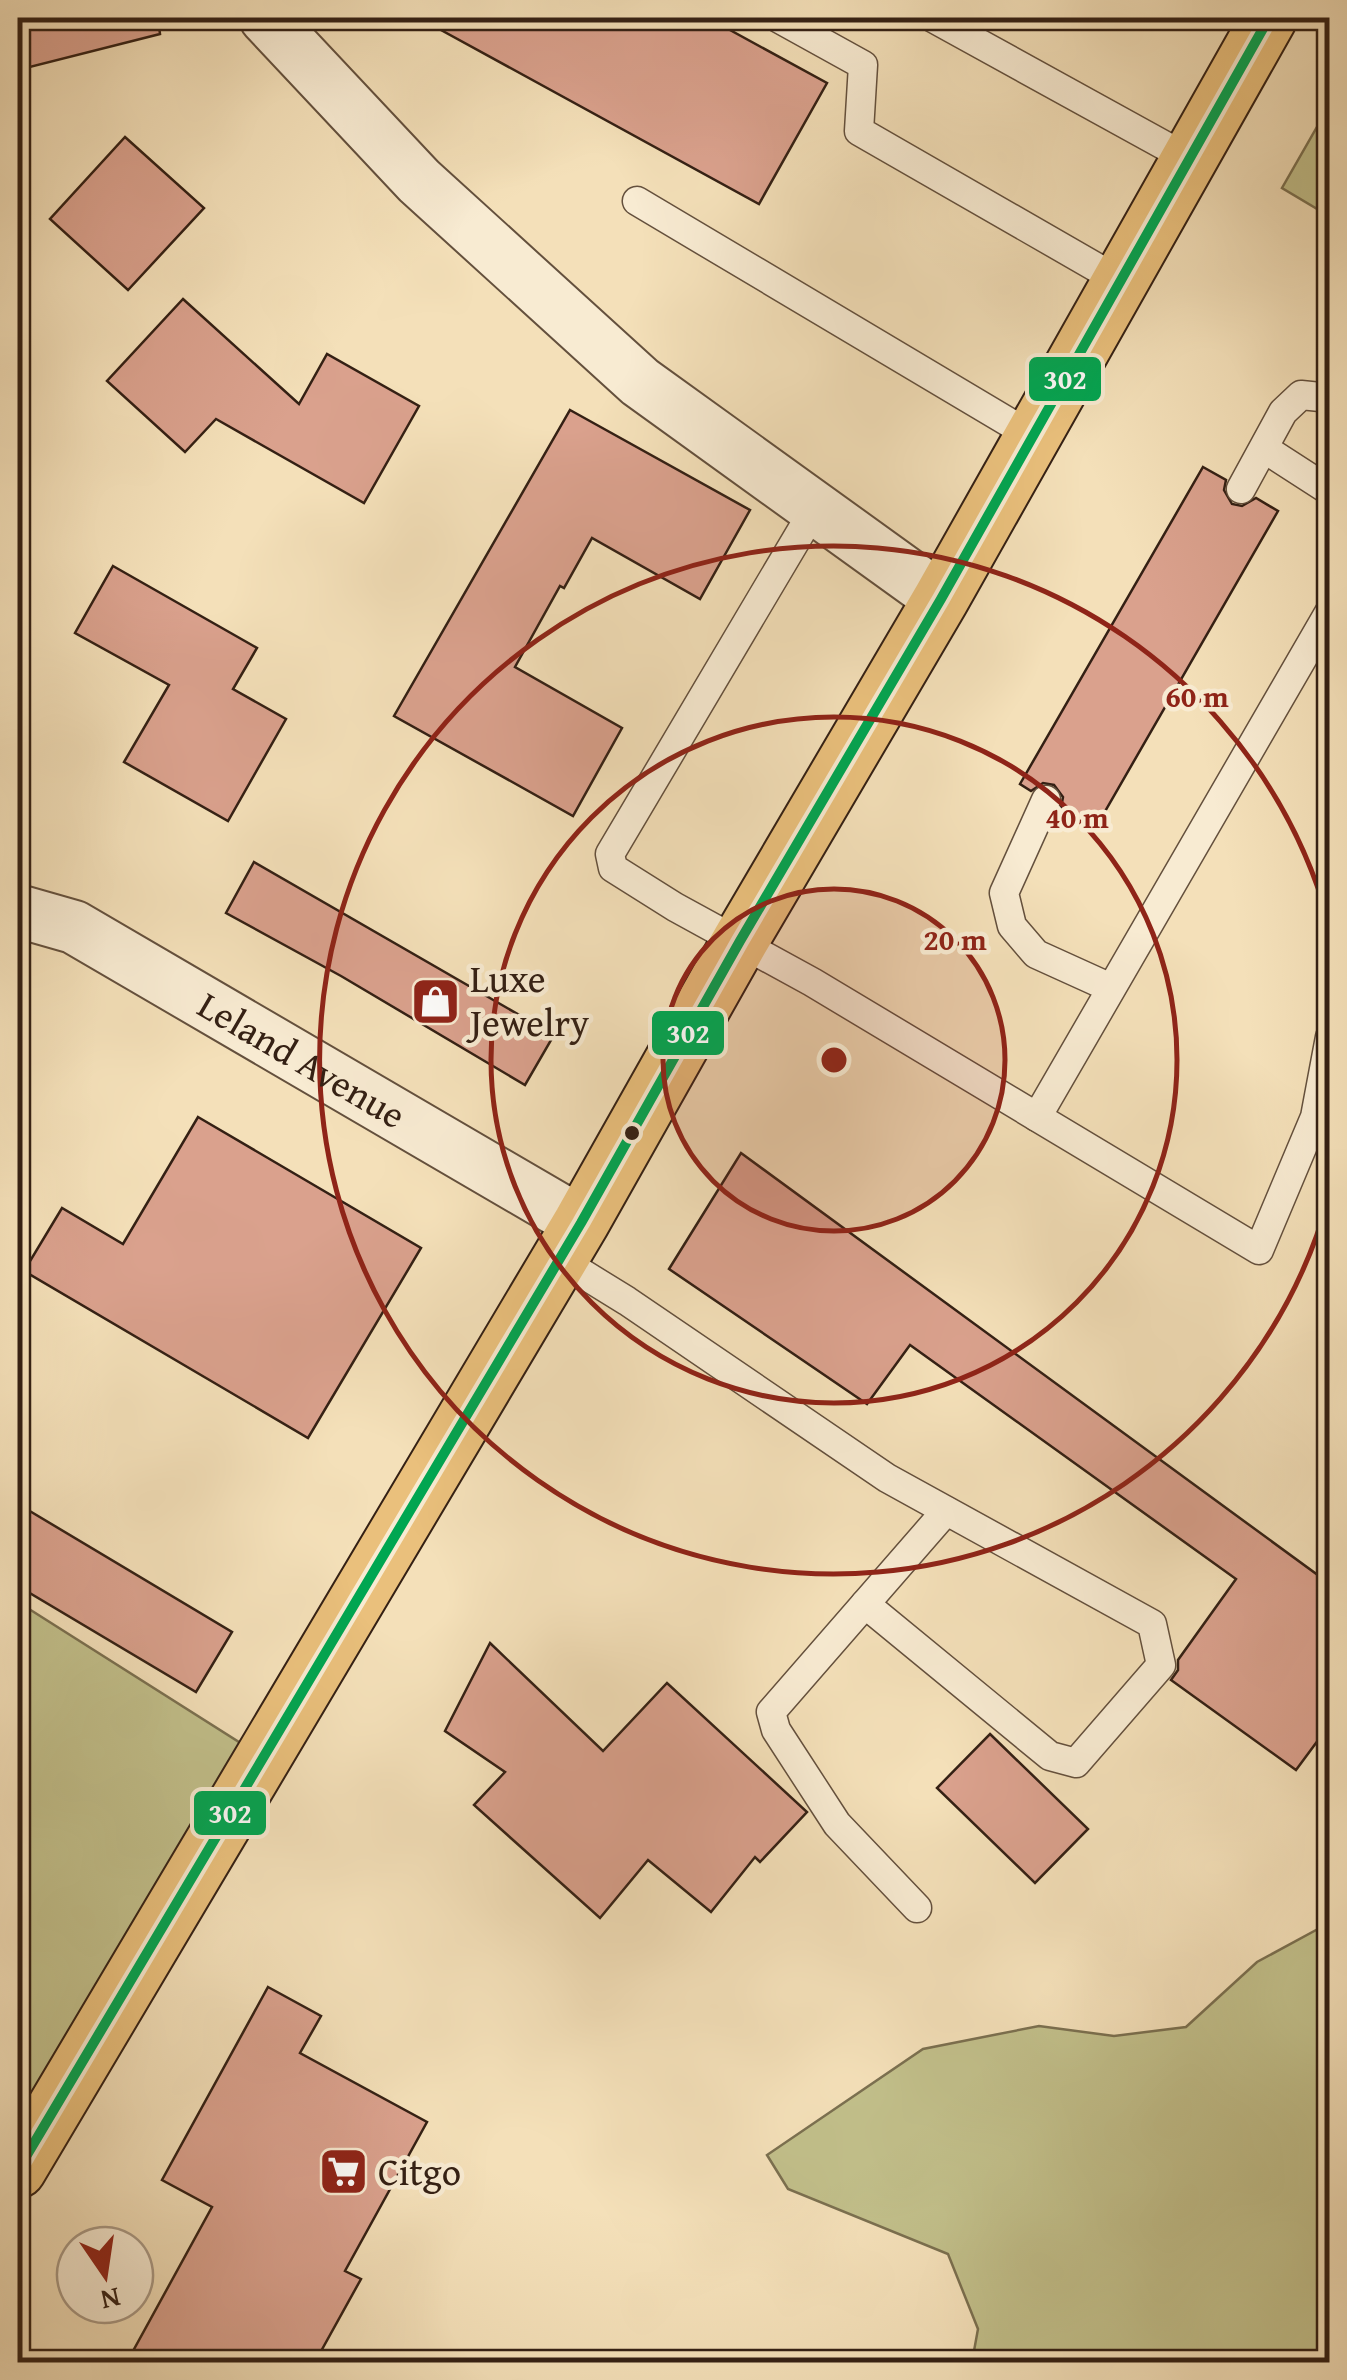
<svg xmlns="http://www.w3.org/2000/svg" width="1347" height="2380" font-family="'Gentium Book Plus',serif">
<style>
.green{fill:#c2c08b;stroke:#7b7050;stroke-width:2.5}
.building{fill:#daa18d;stroke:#342014;stroke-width:2.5}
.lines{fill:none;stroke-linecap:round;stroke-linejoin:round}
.lane-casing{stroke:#64503d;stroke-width:31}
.street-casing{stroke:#64503d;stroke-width:56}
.primary-casing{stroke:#342014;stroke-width:59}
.lane{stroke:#f8ebd2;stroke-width:28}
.street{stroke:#f8ebd2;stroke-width:52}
.primary{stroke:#eac07c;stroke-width:55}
.bus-1-casing{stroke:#f8ebd2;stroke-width:18}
.bus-1{stroke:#00a651;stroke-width:10}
.ring{fill:none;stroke:#8f2418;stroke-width:5}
.bus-dot{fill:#342014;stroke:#f8ebd2;stroke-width:4}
.labels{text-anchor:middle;stroke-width:9;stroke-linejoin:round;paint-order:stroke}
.poi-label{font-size:38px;fill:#342014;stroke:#f8ebd2;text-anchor:start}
.street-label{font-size:38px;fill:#342014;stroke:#f8ebd2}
.centre{fill:#8f2418;stroke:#f8ebd2;stroke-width:5}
.ring-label{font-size:30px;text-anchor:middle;font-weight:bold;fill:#8f2418;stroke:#f8ebd2;stroke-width:9;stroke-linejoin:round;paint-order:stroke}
.line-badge{stroke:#f8ebd2;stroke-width:4}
.badge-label{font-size:28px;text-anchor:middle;font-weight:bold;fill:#fff}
</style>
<rect width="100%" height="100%" fill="#f4e0b9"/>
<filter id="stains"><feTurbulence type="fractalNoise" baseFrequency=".002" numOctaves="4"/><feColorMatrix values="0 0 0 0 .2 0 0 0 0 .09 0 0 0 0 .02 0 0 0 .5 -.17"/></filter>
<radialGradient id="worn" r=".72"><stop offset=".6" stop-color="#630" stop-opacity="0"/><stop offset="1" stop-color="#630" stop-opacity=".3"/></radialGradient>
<g class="green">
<polygon points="1329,106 1329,216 1282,188"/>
<polygon points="18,1602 253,1751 18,2146"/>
<polygon points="1329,1923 1329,2362 972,2362 978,2329 948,2254 788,2189 767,2155 923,2049 1039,2026 1114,2036 1186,2027 1257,1962"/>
</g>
<g class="building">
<polygon points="18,18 158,18 160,34 18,70"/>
<polygon points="419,18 708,18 827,83 759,204"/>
<polygon points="125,137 204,208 128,290 50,219"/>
<polygon points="183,299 299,404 327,354 419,406 364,503 216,419 185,452 107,381"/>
<polygon points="570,410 750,510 700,599 592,538 564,588 560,586 515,667 622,728 573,816 394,716"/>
<polygon points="1203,467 1226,480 1224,490 1232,504 1242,506 1256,498 1278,511 1096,827 1061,808 1063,797 1054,785 1043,783 1031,791 1020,784"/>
<polygon points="113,566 257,648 233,689 286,719 228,821 124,762 169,685 75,633"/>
<polygon points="254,862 554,1035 525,1085 341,976 226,913"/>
<polygon points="198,1117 421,1248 308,1438 24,1271 62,1208 123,1244"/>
<polygon points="741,1153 1330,1584 1330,1724 1296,1770 1171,1680 1178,1670 1178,1660 1236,1579 910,1345 867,1404 669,1269"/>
<polygon points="18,1504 232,1632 196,1692 18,1586"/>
<polygon points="490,1643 603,1751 667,1683 807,1812 760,1862 755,1857 711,1912 648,1860 600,1918 474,1805 505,1772 445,1731"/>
<polygon points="990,1734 1088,1829 1035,1883 937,1788"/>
<polygon points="268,1987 321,2016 300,2053 427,2122 345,2271 361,2279 315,2362 127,2362 212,2207 162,2180"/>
</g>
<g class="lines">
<defs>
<g id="lane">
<polyline points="778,18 863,65 859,131 1120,281"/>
<polyline points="933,18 1189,159"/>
<polyline points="637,201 1032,436"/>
<polyline points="1265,449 1330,491"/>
<polyline points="1241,489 1283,412 1301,395 1330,398"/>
<polyline points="815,508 610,854 613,868 675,907 812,982 1259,1250 1315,1117 1330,1037"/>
<polyline points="1046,800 1004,893 1012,926 1036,954 1111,988"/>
<polyline points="1037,1117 1330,611"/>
<polyline points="559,1259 627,1301 887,1478 1152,1624 1161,1665 1076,1763 1050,1756 865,1604"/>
<polyline points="917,1908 837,1824 776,1730 771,1712 946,1511"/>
</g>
<g id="street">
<polyline points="266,18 419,181 640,382 941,599"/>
<path id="s1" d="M18 911 74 927 581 1223"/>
</g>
<polyline id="primary" points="18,2170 581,1223 740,941 941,599 1269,18"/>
</defs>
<use href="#lane" class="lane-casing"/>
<use href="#street" class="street-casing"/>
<use href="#primary" class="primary-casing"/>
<use href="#lane" class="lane"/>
<use href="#street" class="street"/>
<use href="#primary" class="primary"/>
<defs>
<polyline id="bus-1" points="18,2170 581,1223 740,941 941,599 1269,18"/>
</defs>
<use href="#bus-1" class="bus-1-casing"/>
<use href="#bus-1" class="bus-1"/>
</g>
<circle cx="834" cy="1060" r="171" fill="#8f2418" fill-opacity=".12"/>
<g class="ring">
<circle cx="834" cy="1060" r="171"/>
<circle cx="834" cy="1060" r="343"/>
<path d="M1329 1197A514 514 0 1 1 1329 923"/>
</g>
<defs>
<symbol id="shop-square" viewBox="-11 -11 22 22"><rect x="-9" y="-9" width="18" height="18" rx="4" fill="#8f2418" stroke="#f8ebd2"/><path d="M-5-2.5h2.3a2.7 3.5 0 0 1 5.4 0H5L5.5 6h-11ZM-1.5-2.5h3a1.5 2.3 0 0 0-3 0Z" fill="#fff"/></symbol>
<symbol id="supermarket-square" viewBox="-11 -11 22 22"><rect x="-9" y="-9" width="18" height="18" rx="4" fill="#8f2418" stroke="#f8ebd2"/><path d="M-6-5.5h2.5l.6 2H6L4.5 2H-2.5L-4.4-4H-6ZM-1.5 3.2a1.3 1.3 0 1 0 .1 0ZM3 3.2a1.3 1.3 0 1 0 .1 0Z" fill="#fff"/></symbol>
</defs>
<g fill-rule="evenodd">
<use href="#shop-square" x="408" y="974" width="55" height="55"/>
<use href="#supermarket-square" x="316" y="2144" width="55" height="55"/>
</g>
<circle class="bus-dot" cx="632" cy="1133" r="9"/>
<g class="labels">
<g class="poi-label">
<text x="470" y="992">Luxe<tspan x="470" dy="44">Jewelry</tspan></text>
<text x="378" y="2185">Citgo</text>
</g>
<g class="street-label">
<text dy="13" stroke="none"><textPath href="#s1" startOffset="322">Leland Avenue</textPath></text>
</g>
</g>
<circle cx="834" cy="1060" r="15" class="centre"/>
<g class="ring-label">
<text x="1197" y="707">60 m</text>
<text x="1077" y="828">40 m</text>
<text x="955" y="950">20 m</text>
</g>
<g class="line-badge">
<rect x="1027" y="355" width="76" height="48" rx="10" fill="#00a651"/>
<rect x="650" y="1009" width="76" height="48" rx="10" fill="#00a651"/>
<rect x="192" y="1789" width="76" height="48" rx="10" fill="#00a651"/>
</g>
<g class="badge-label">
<text x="1065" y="389">302</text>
<text x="688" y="1043">302</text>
<text x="230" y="1823">302</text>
</g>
<rect width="1347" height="2380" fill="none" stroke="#f4e0b9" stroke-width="60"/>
<rect x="20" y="20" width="1307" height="2340" fill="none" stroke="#342014" stroke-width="5"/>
<rect x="30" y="30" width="1287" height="2320" fill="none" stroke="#342014" stroke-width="2.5"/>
<g transform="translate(105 2275) rotate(167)"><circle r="48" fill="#f8ebd2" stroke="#aa9a86" stroke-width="2.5"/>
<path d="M0-8L18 38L0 25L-18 38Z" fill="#8f2418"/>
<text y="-15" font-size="28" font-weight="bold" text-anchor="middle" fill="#342014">N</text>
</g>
<rect width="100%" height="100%" filter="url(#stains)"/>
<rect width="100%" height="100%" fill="url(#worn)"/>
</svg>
